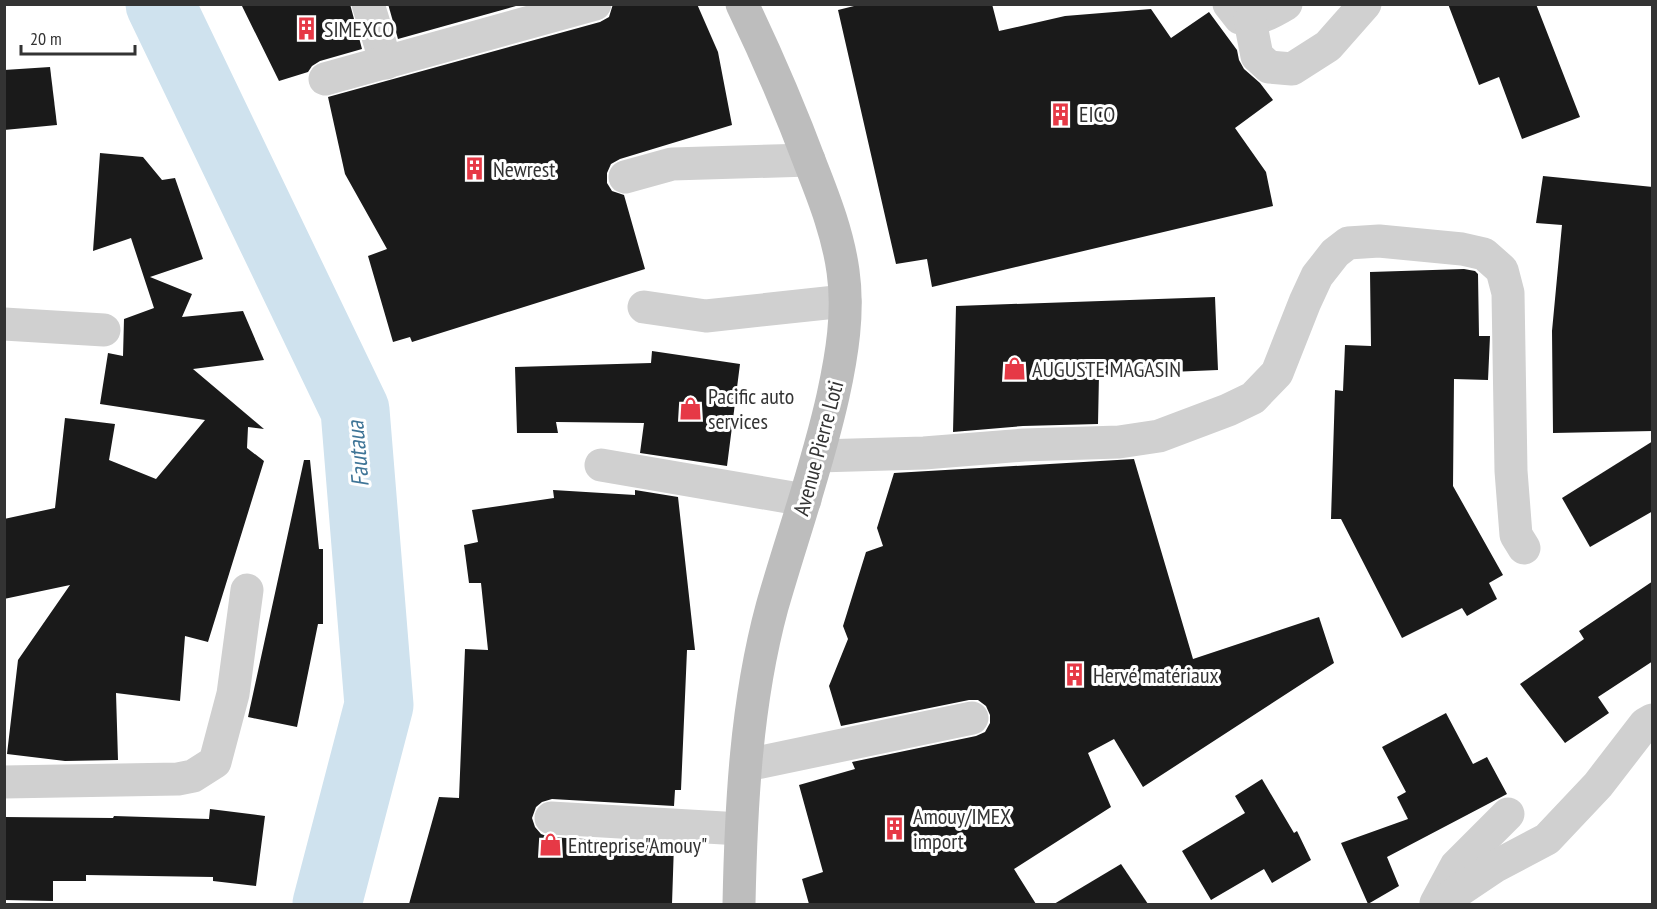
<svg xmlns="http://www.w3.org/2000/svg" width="1657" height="909" font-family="'PT Sans Narrow',sans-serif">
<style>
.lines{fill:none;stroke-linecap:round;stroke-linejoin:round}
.river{stroke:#cfe2ee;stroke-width:69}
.building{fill:#1a1a1a}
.street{stroke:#d0d0d0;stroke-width:33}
.secondary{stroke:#bdbdbd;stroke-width:33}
.labels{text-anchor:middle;stroke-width:6;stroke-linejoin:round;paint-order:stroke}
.poi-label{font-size:22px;fill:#333;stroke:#fff;text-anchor:start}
.street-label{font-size:22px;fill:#333;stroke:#fff}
.water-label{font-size:24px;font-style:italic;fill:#3f7597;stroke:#fff}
</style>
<rect width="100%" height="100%" fill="#fff"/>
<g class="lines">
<polyline class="river" points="160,4 355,410 379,705 327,904"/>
</g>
<g class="building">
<polygon points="241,4 350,4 362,49 320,61 312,66 308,72 279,81"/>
<polygon points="388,4 523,4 398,39"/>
<polygon points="613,4 697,4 718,52 732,125 620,159 611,164 607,173 607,183 612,191 624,195 645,269 412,342 410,337 393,342 368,256 387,249 345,174 328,97 600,22 609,17"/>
<polygon points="862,4 992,4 999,31 1065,16 1151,9 1171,38 1209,12 1237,50 1239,60 1244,69 1260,83 1273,100 1235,128 1266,172 1273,206 932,287 927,259 896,264 838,10"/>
<polygon points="1448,4 1536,4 1580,117 1522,139 1499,77 1479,85"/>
<polygon points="50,67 57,125 4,130 4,70"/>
<polygon points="100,153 143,157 162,180 175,178 203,259 150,277 192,294 182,317 243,311 264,360 193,369 264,429 248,427 247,448 264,461 208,642 185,636 180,701 116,693 118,760 65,761 7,754 18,660 70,585 4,599 4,519 55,508 65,418 115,424 109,460 156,479 205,420 100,404 108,353 123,356 124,319 154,308 131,238 93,251"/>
<polygon points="1543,176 1653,187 1653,431 1553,433 1552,331 1562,225 1536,223"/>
<polygon points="1464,269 1475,271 1478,274 1479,336 1490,336 1488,380 1454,379 1453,486 1503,575 1489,583 1497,599 1467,616 1462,608 1402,638 1341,519 1331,519 1335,390 1343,391 1345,345 1371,346 1370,272"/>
<polygon points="1215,297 1218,370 1099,375 1098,424 1023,426 953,432 956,306"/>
<polygon points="652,351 740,364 727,466 640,453 644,423 556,422 558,433 517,433 515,367 651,363"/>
<polygon points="1653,441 1653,511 1590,547 1562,498"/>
<polygon points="1134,459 1193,659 1319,617 1334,663 1143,787 1114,739 1088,753 1111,807 1014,869 1036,904 809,904 802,879 823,872 799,785 855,769 852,762 976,736 985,732 990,723 990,715 986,706 978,700 969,700 841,726 829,686 848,639 843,626 866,552 883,546 877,528 894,473"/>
<polygon points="304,460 310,460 319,549 323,549 323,624 318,624 297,727 248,717"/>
<polygon points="553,490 635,495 635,490 678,497 695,650 687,650 681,790 675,790 674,806 552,799 542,802 536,807 532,818 535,827 541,834 549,837 674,844 672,904 409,904 439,797 459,798 465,649 488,650 481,583 469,583 464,545 478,542 472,510 554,498"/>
<polygon points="1653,581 1653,661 1598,697 1609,713 1565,743 1520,684 1584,639 1579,631"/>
<polygon points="1446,713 1473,764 1487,757 1507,794 1387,857 1399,886 1368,904 1341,843 1408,819 1397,797 1406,792 1382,747"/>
<polygon points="1262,779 1294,833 1297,831 1311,860 1272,883 1264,869 1211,900 1182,851 1245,813 1235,796"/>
<polygon points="210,809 265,816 256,886 213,881 213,877 86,875 86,881 53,881 53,901 4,900 4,817 113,818 114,816 209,819"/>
<polygon points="1121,864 1148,904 1054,904"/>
</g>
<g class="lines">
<g class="street">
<polyline points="368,4 386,63"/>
<path d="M1229 4 1240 18C1257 21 1271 13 1286 4"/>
<polyline points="1250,20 1257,56 1269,67 1292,69 1328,46 1365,4"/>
<polyline points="325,79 595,4"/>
<polyline points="625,177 672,164 809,160"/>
<polyline points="644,307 706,316 845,301"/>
<polyline points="4,324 104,330"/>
<polyline points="818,456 924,453 1024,445 1119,442 1159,436 1228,410 1253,398 1277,373 1305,302 1317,276 1335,253 1348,243 1379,241 1462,249 1484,254 1502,270 1508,293 1511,471 1516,535 1524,548"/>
<polyline points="601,465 805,500"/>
<polyline points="747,765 972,718"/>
<polyline points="4,782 178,779 193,776 215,762 233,694 247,590"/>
<polyline points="551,818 741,829"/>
<polyline points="1436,903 1456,866 1508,814"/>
<polyline points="1439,904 1494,867 1547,839 1598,785 1645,724 1652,720"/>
</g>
<path class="secondary" d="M739 904C741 806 746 703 772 607 792 537 817 468 833 396 842 355 849 312 843 271 838 235 825 201 812 168 791 112 768 58 742 4"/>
</g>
<defs>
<symbol id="building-bare" viewBox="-9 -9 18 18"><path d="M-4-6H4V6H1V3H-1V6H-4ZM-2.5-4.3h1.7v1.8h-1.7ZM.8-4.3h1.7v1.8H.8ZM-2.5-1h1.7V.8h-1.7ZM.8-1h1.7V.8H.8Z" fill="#e63946" stroke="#fff" stroke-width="2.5" paint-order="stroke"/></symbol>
<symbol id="shop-bare" viewBox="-9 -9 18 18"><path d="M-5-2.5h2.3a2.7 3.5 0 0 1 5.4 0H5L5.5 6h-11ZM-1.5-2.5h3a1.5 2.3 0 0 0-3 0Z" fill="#e63946" stroke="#fff" stroke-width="2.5" paint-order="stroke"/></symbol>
</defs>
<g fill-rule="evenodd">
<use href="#building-bare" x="290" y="12" width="33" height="33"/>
<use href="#building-bare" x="1044" y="98" width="33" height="33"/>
<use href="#building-bare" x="458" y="152" width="33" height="33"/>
<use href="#shop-bare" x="998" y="352" width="33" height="33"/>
<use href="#shop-bare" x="674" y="392" width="33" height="33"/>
<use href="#building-bare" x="1058" y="658" width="33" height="33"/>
<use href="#building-bare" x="878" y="812" width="33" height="33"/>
<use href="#shop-bare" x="534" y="828" width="33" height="33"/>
</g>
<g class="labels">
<g class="poi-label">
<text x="324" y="37">SIMEXCO</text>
<text x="1079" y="122">EICO</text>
<text x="493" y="177">Newrest</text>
<text x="1032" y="377">AUGUSTE MAGASIN</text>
<text x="708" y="404">Pacific auto<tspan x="708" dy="25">services</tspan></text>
<text x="1093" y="683">Hervé matériaux</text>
<text x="913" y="824">Amouy/IMEX<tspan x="913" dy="25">import</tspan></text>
<text x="568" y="853">Entreprise"Amouy"</text>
</g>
<g class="street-label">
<text transform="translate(818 448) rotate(-75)" y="8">Avenue Pierre Loti</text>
</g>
<g class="water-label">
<text transform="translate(358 454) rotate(-95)" y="8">Fautaua</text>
</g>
</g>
<rect width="1657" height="909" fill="none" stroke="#333333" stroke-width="12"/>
<path d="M21 45v9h114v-9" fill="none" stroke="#333333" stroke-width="3"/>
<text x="30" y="45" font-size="18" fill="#333333" stroke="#ffffff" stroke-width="4.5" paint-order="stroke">20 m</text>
</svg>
